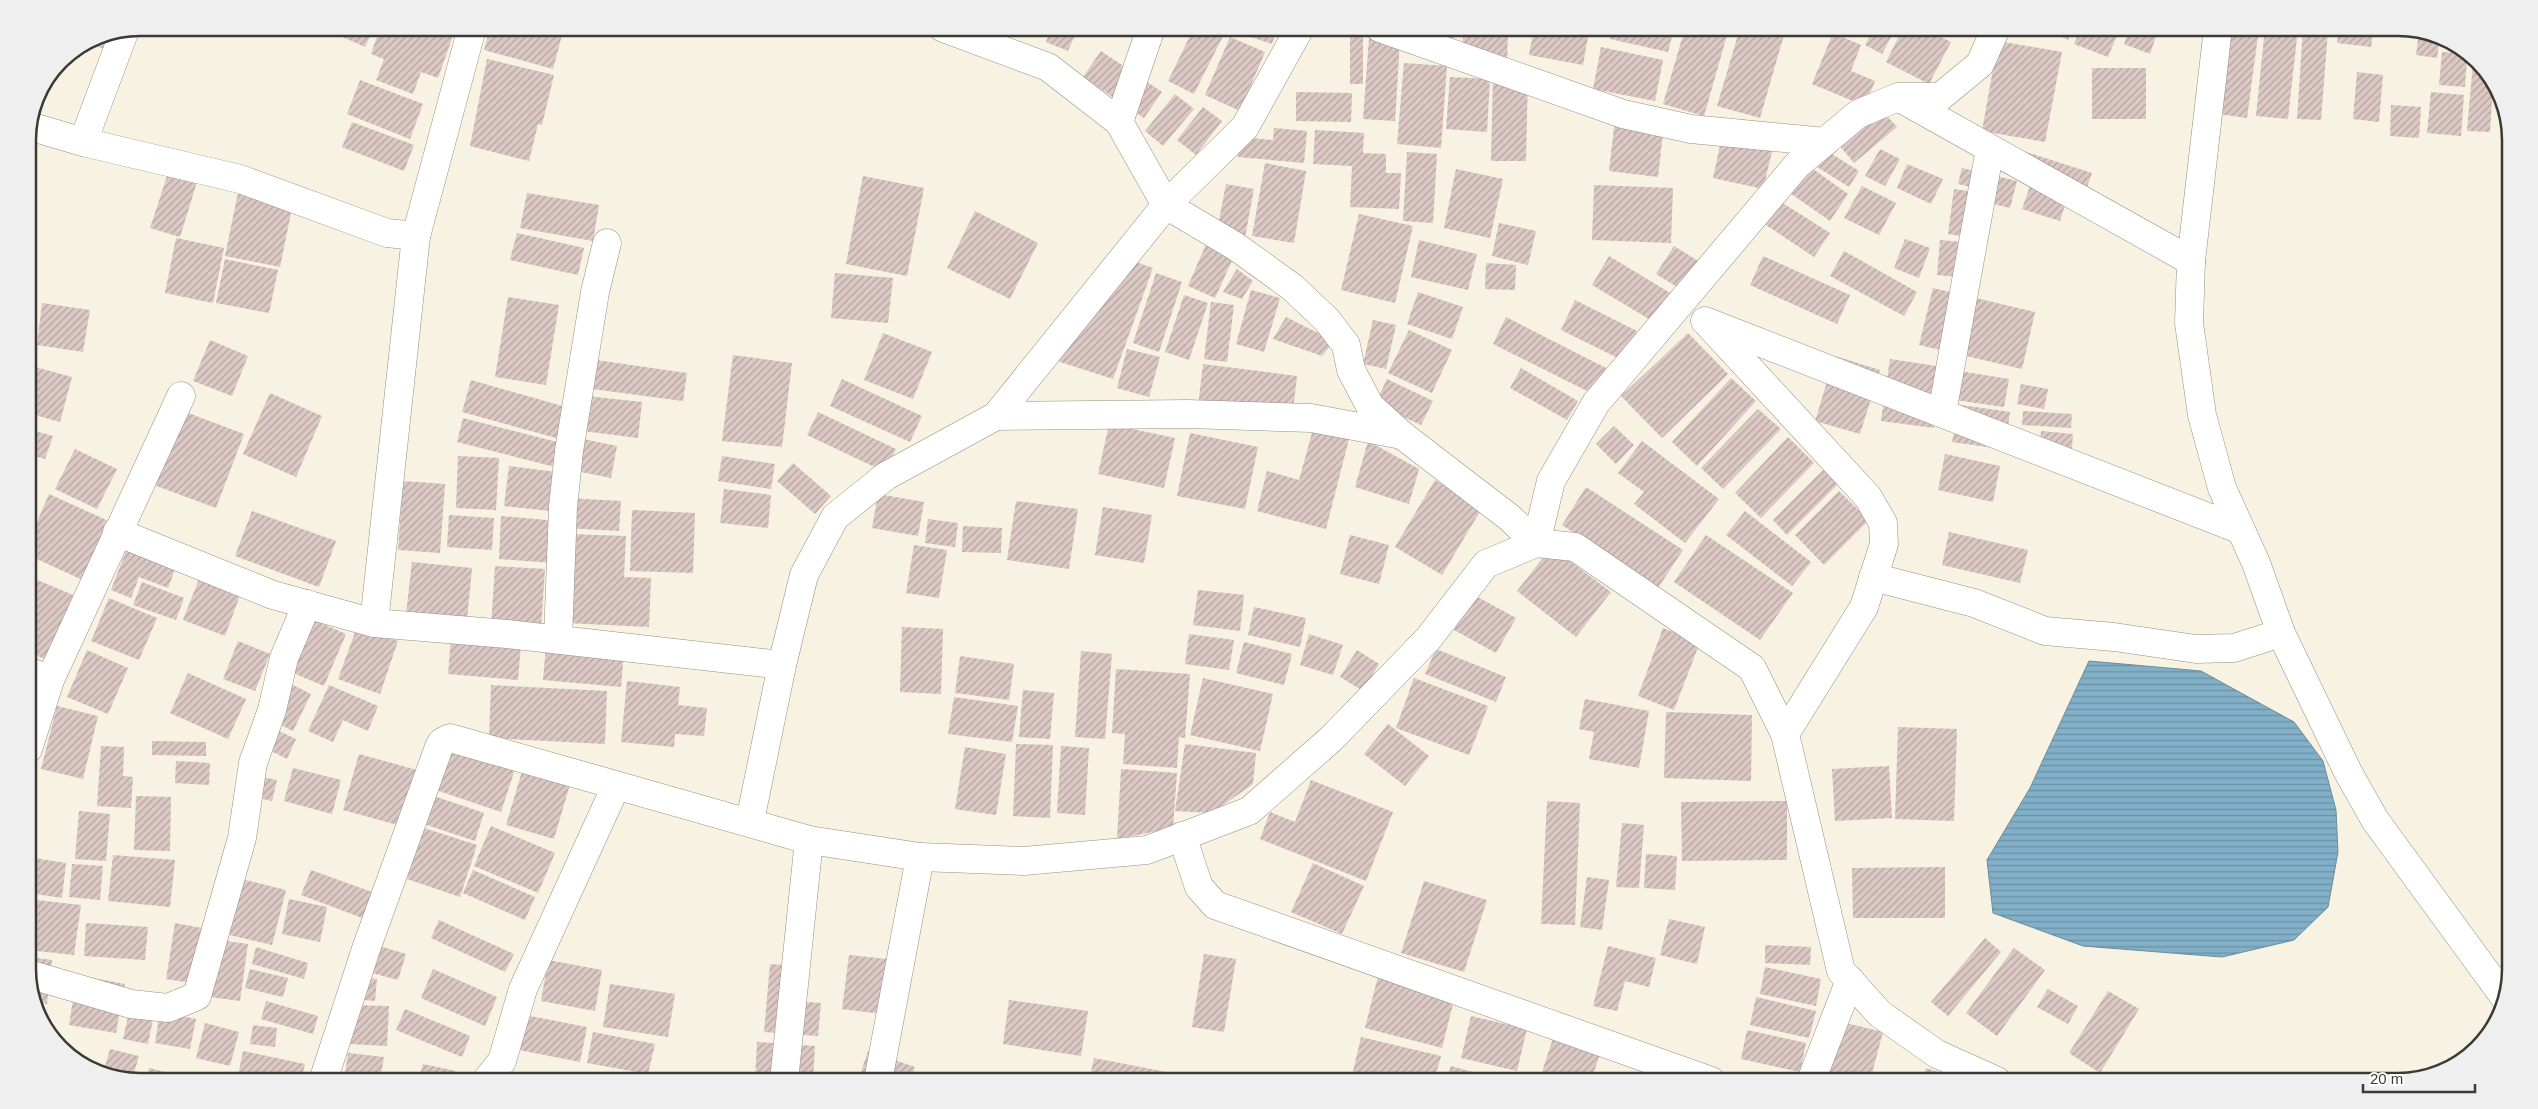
<svg xmlns="http://www.w3.org/2000/svg" width="2538" height="1109" font-family="Helvetica,sans-serif">
<style>
.water{fill:url(#water-rules);stroke:#6c8d9c}
.building{fill:url(#building-hatch)}
.lines{fill:none;stroke-linecap:round;stroke-linejoin:round}
.minor-casing{stroke:#959181;stroke-width:29}
.minor{stroke:#fff;stroke-width:28}
.rim{fill:none;stroke:#3c3a34;stroke-width:2.5}
</style>
<defs>
<pattern id="water-rules" width="6" height="5" patternUnits="userSpaceOnUse" patternTransform="scale(1.25)"><rect width="6" height="5" fill="#81b0c8"/><path d="M0 2.5h6" fill="none" stroke="#6b90a3"/></pattern>
<pattern id="building-hatch" width="6" height="6" patternUnits="userSpaceOnUse" patternTransform="scale(1.25)"><rect width="6" height="6" fill="#dcc8c4"/><path d="M-1 1l2-2M0 6l6-6M5 7l2-2" fill="none" stroke="#b4a3a0"/></pattern>
</defs>
<rect width="100%" height="100%" fill="#f7f2e1"/>
<polygon class="water" points="2089,661 2201,671 2294,722 2323,761 2336,810 2338,852 2328,907 2294,940 2222,957 2083,946 1993,913 1987,860 2030,788"/>
<g class="building">
<polygon points="322,28 374,28 365,47"/>
<polygon points="380,28 447,28 455,30 438,78 421,72 413,94 376,80 384,59 371,54"/>
<polygon points="490,28 564,28 553,69 484,50"/>
<polygon points="1051,28 1078,28 1068,51 1046,42"/>
<polygon points="1194,28 1206,28 1223,36 1194,94 1168,81"/>
<polygon points="1224,28 1277,28 1272,44"/>
<polygon points="1422,28 1455,28 1452,52 1420,48"/>
<polygon points="1463,28 1508,28 1507,70 1462,69"/>
<polygon points="1534,28 1588,37 1583,65 1529,55"/>
<polygon points="1613,28 1674,28 1668,52 1610,39"/>
<polygon points="1685,28 1729,28 1704,116 1663,104"/>
<polygon points="1740,28 1755,28 1784,35 1760,118 1717,106"/>
<polygon points="1811,28 1831,28 1828,35"/>
<polygon points="1874,28 1896,28 1882,54 1865,45"/>
<polygon points="1903,28 1923,28 1951,42 1929,84 1886,62"/>
<polygon points="1942,28 1964,28 1959,36"/>
<polygon points="2043,28 2074,28 2068,40"/>
<polygon points="2081,28 2120,28 2108,57 2074,44"/>
<polygon points="2130,28 2159,28 2150,54 2124,44"/>
<polygon points="2229,28 2259,28 2247,118 2218,114"/>
<polygon points="2265,28 2298,28 2288,119 2256,116"/>
<polygon points="2303,28 2328,30 2321,120 2297,119"/>
<polygon points="2339,28 2374,28 2371,47 2337,43"/>
<rect x="1350" y="30" width="13" height="54"/>
<polygon points="2419,32 2440,36 2437,58 2416,55"/>
<polygon points="114,33 108,50 86,43 97,36"/>
<polygon points="1833,33 1861,45 1851,71 1875,81 1865,106 1812,84"/>
<polygon points="1230,37 1265,52 1240,111 1205,95"/>
<polygon points="1369,38 1400,40 1395,121 1363,119"/>
<polygon points="1998,41 2062,52 2045,142 1982,131"/>
<polygon points="1601,47 1663,60 1655,101 1593,89"/>
<polygon points="1101,51 1162,92 1144,118 1083,77"/>
<polygon points="2442,52 2462,53 2467,58 2465,87 2439,85"/>
<polygon points="487,59 554,75 542,125 538,124 529,161 470,146"/>
<polygon points="2473,62 2491,77 2493,83 2490,132 2467,131"/>
<polygon points="1404,63 1447,66 1441,148 1397,144"/>
<rect x="2092" y="68" width="54" height="51"/>
<polygon points="2357,72 2383,75 2379,122 2353,119"/>
<polygon points="1493,74 1528,74 1526,161 1491,161"/>
<polygon points="1450,77 1490,79 1487,132 1446,129"/>
<polygon points="360,80 423,104 410,139 347,114"/>
<polygon points="1296,92 1352,93 1351,122 1296,121"/>
<polygon points="2431,92 2464,95 2461,136 2427,133"/>
<polygon points="1175,94 1194,109 1163,146 1145,131"/>
<polygon points="2391,105 2421,107 2419,138 2390,136"/>
<polygon points="1203,107 1222,121 1196,155 1177,140"/>
<polygon points="1881,109 1897,127 1854,163 1839,145"/>
<polygon points="1616,111 1665,116 1658,177 1609,171"/>
<polygon points="352,122 414,145 404,171 342,147"/>
<polygon points="1724,127 1775,139 1763,189 1713,178"/>
<polygon points="1274,128 1307,131 1304,163 1238,157 1240,137 1273,140"/>
<polygon points="1315,130 1364,133 1363,153 1386,154 1386,173 1401,173 1399,209 1350,207 1352,166 1313,164"/>
<polygon points="2011,147 2092,173 2083,199 2003,173"/>
<polygon points="1880,149 1900,159 1885,186 1865,176"/>
<polygon points="1827,151 1859,171 1849,187 1817,167"/>
<polygon points="1407,152 1437,154 1433,223 1403,221"/>
<polygon points="1265,163 1306,171 1294,243 1252,236"/>
<polygon points="1907,164 1943,179 1931,204 1897,188"/>
<polygon points="1809,166 1848,194 1830,221 1790,193"/>
<polygon points="1962,168 2017,181 2010,208 1993,204 1996,193 1958,184"/>
<polygon points="1456,169 1503,179 1490,238 1444,228"/>
<polygon points="168,173 197,182 180,237 150,228"/>
<polygon points="863,176 924,188 907,276 846,264"/>
<polygon points="1226,184 1254,189 1245,237 1217,231"/>
<polygon points="1594,185 1673,188 1671,243 1592,240"/>
<polygon points="1862,186 1896,203 1879,235 1844,218"/>
<polygon points="2030,186 2067,199 2060,221 2022,209"/>
<polygon points="239,188 294,198 280,267 225,256"/>
<polygon points="1954,189 1981,193 1975,238 1948,234"/>
<polygon points="527,193 599,205 593,241 520,228"/>
<polygon points="1778,200 1830,233 1814,257 1763,223"/>
<polygon points="975,211 1038,243 1010,299 947,268"/>
<polygon points="1359,214 1413,226 1395,303 1341,290"/>
<polygon points="1499,223 1536,231 1528,265 1492,256"/>
<polygon points="517,233 584,248 578,275 510,260"/>
<polygon points="176,238 224,248 213,303 165,293"/>
<polygon points="1905,239 1930,248 1919,278 1894,268"/>
<polygon points="1419,240 1477,254 1468,290 1411,277"/>
<polygon points="1940,240 1972,243 1969,278 1937,275"/>
<polygon points="1207,242 1235,254 1215,298 1188,286"/>
<polygon points="1674,246 1700,262 1682,290 1656,274"/>
<polygon points="1844,251 1917,292 1904,316 1830,276"/>
<polygon points="1609,256 1672,294 1654,322 1592,285"/>
<polygon points="1763,256 1850,295 1837,324 1750,285"/>
<polygon points="225,259 278,270 269,313 216,303"/>
<polygon points="1127,259 1153,268 1113,379 1057,361"/>
<polygon points="1486,263 1516,265 1515,290 1485,289"/>
<polygon points="1237,269 1253,281 1242,299 1223,292"/>
<polygon points="835,273 893,278 888,323 831,318"/>
<polygon points="1156,273 1182,282 1159,352 1133,343"/>
<polygon points="1933,288 2035,312 2022,369 1919,345"/>
<polygon points="1251,290 1280,298 1264,352 1236,344"/>
<polygon points="1418,292 1463,307 1452,339 1407,324"/>
<polygon points="1184,295 1208,303 1189,360 1165,352"/>
<polygon points="508,297 559,305 546,385 495,377"/>
<polygon points="1575,300 1637,331 1622,360 1561,330"/>
<polygon points="1211,302 1234,305 1227,362 1204,359"/>
<polygon points="42,303 90,310 83,352 37,345"/>
<polygon points="1286,317 1334,341 1322,356 1273,339"/>
<polygon points="1506,317 1606,368 1593,394 1493,344"/>
<polygon points="1373,320 1396,325 1386,369 1363,364"/>
<polygon points="1409,330 1452,350 1432,393 1388,373"/>
<polygon points="883,333 932,352 913,399 864,380"/>
<polygon points="1688,333 1728,374 1662,438 1621,396"/>
<polygon points="210,340 248,356 232,396 193,381"/>
<polygon points="1127,349 1160,357 1149,397 1117,388"/>
<polygon points="733,355 792,363 782,447 722,441"/>
<polygon points="1835,356 1880,370 1860,434 1815,421"/>
<polygon points="1890,359 1943,367 1934,428 1881,421"/>
<polygon points="596,360 687,373 683,401 592,389"/>
<polygon points="1203,364 1297,376 1292,419 1198,407"/>
<polygon points="28,365 72,377 60,422 28,413"/>
<polygon points="1521,368 1578,401 1567,420 1510,388"/>
<polygon points="1953,370 2009,379 2004,407 1948,399"/>
<polygon points="1731,378 1756,401 1697,466 1672,442"/>
<polygon points="842,379 922,416 910,442 830,406"/>
<polygon points="1387,379 1433,401 1421,425 1375,404"/>
<polygon points="471,380 569,408 560,439 462,412"/>
<polygon points="2021,384 2048,389 2044,409 2017,404"/>
<polygon points="270,393 322,416 296,477 243,454"/>
<polygon points="587,396 642,402 638,438 583,431"/>
<polygon points="1954,404 2010,412 2008,427"/>
<polygon points="1758,409 1781,429 1723,489 1701,468"/>
<polygon points="183,411 244,434 216,508 154,485"/>
<polygon points="2023,411 2072,414 2071,428 2022,425"/>
<polygon points="818,412 896,449 885,472 807,435"/>
<polygon points="463,418 565,444 559,468 457,442"/>
<polygon points="1956,423 2001,449 1952,442"/>
<polygon points="1109,424 1175,438 1164,488 1098,474"/>
<polygon points="1614,426 1634,445 1616,464 1596,444"/>
<polygon points="28,429 53,436 45,459 28,454"/>
<polygon points="1313,429 1349,439 1326,529 1257,511 1267,471 1299,480"/>
<polygon points="2041,431 2073,434 2071,461 2039,458"/>
<polygon points="1190,433 1258,447 1245,509 1177,496"/>
<polygon points="1788,437 1814,463 1761,518 1735,493"/>
<polygon points="578,438 617,446 611,478 571,470"/>
<polygon points="1368,441 1419,469 1409,504 1355,487"/>
<polygon points="1642,441 1719,499 1685,543 1634,504 1644,492 1618,473"/>
<polygon points="75,449 117,469 97,509 55,489"/>
<polygon points="1945,454 2000,466 1993,502 1938,490"/>
<polygon points="458,456 499,458 496,510 456,508"/>
<polygon points="722,456 775,464 771,489 718,481"/>
<polygon points="793,463 831,496 815,514 777,481"/>
<polygon points="509,466 564,473 559,512 504,506"/>
<polygon points="1824,469 1838,484 1787,535 1773,520"/>
<polygon points="1435,480 1482,508 1442,575 1395,547"/>
<polygon points="403,481 445,484 440,553 398,550"/>
<polygon points="1586,487 1683,550 1658,588 1562,525"/>
<polygon points="724,489 771,495 768,528 720,523"/>
<polygon points="1839,491 1869,520 1824,565 1795,535"/>
<polygon points="49,494 113,523 87,582 28,555 28,543"/>
<polygon points="878,494 924,502 918,536 872,528"/>
<polygon points="566,498 621,501 619,531 565,528"/>
<polygon points="1016,501 1078,509 1069,569 1007,560"/>
<polygon points="1103,507 1152,515 1144,563 1095,555"/>
<polygon points="632,510 695,513 693,573 630,571"/>
<polygon points="252,511 336,541 319,587 235,556"/>
<polygon points="1745,511 1811,562 1792,586 1726,535"/>
<polygon points="449,515 494,518 492,550 447,547"/>
<polygon points="501,516 558,521 555,563 499,559"/>
<polygon points="928,519 958,523 955,547 925,543"/>
<polygon points="963,526 1002,528 1001,553 962,552"/>
<polygon points="1949,532 2028,550 2020,583 1942,565"/>
<polygon points="570,534 626,536 624,577 651,578 649,627 566,623"/>
<polygon points="1350,535 1389,545 1379,584 1340,574"/>
<polygon points="1706,535 1793,593 1760,640 1674,582"/>
<polygon points="129,543 178,561 168,588 139,577 131,598 111,590"/>
<polygon points="914,545 947,550 939,598 906,593"/>
<polygon points="1551,547 1611,592 1576,637 1517,591"/>
<polygon points="412,562 472,568 467,620 406,614"/>
<polygon points="495,566 545,569 541,628 491,625"/>
<polygon points="201,574 242,590 225,636 183,620"/>
<polygon points="28,576 73,595 47,660 28,652"/>
<polygon points="142,582 184,598 176,620 133,605"/>
<polygon points="1198,590 1244,595 1240,631 1193,625"/>
<polygon points="1474,595 1516,618 1496,653 1454,630"/>
<polygon points="109,598 157,618 139,660 91,641"/>
<polygon points="1254,607 1306,618 1300,647 1248,635"/>
<polygon points="309,618 346,634 324,686 286,670"/>
<polygon points="357,627 398,641 380,694 338,679"/>
<polygon points="902,627 943,629 941,694 900,692"/>
<polygon points="1663,628 1700,642 1674,710 1638,696"/>
<polygon points="1189,634 1234,640 1229,670 1185,664"/>
<polygon points="1309,634 1343,645 1333,675 1300,665"/>
<polygon points="451,639 521,645 518,680 448,674"/>
<polygon points="238,641 270,654 255,691 223,679"/>
<polygon points="1244,642 1292,654 1284,685 1236,673"/>
<polygon points="546,645 624,652 621,687 543,680"/>
<polygon points="1436,649 1506,677 1496,702 1425,674"/>
<polygon points="87,650 128,668 108,714 67,697"/>
<polygon points="1357,650 1379,664 1363,691 1340,677"/>
<polygon points="1081,651 1112,654 1105,739 1075,737"/>
<polygon points="960,656 1014,664 1009,700 955,693"/>
<polygon points="1116,669 1190,674 1185,738 1179,737 1177,768 1123,764 1125,734 1112,733"/>
<polygon points="188,673 246,699 228,739 170,713"/>
<polygon points="1203,678 1273,694 1260,751 1190,735"/>
<polygon points="1414,678 1488,706 1469,755 1396,728"/>
<polygon points="283,680 311,694 293,731 265,717"/>
<polygon points="627,681 680,687 678,705 707,708 704,736 675,734 674,747 621,742"/>
<polygon points="329,685 378,706 368,731 343,720 333,742 308,731"/>
<polygon points="491,685 607,691 605,744 489,738"/>
<polygon points="1023,690 1054,693 1050,739 1019,737"/>
<polygon points="954,697 1018,706 1012,742 948,734"/>
<polygon points="1585,699 1649,711 1639,768 1589,759 1594,732 1579,729"/>
<polygon points="57,706 98,716 83,779 41,769"/>
<polygon points="1666,712 1752,715 1751,781 1664,778"/>
<polygon points="262,723 296,739 287,759 253,742"/>
<polygon points="1388,724 1429,756 1405,786 1364,754"/>
<polygon points="1898,727 1957,729 1954,821 1895,819"/>
<polygon points="152,741 206,742 206,756 152,755"/>
<polygon points="1016,744 1053,745 1050,818 1013,816"/>
<polygon points="1185,744 1256,753 1253,784 1212,813 1175,811"/>
<polygon points="445,745 515,769 501,812 430,788"/>
<polygon points="101,746 124,747 123,776 133,777 131,808 97,806"/>
<polygon points="1061,746 1089,748 1085,815 1057,813"/>
<polygon points="965,747 1006,754 996,815 955,809"/>
<polygon points="359,754 417,770 401,826 343,810"/>
<polygon points="176,761 210,763 209,785 175,783"/>
<polygon points="1889,766 1892,818 1835,821 1832,769"/>
<polygon points="293,768 341,780 332,814 284,801"/>
<polygon points="523,768 571,781 554,839 506,825"/>
<polygon points="1121,769 1177,773 1173,828 1117,839"/>
<polygon points="242,773 277,780 272,801 237,793"/>
<polygon points="1311,780 1393,812 1366,881 1260,839 1270,812 1295,822"/>
<polygon points="431,795 484,813 475,841 421,823"/>
<polygon points="136,796 171,797 170,851 134,850"/>
<polygon points="1547,801 1580,803 1575,925 1541,924"/>
<polygon points="1787,801 1787,860 1682,861 1681,802"/>
<polygon points="79,811 110,814 106,861 75,859"/>
<polygon points="1622,823 1644,825 1639,888 1616,887"/>
<polygon points="491,826 555,853 538,893 474,866"/>
<polygon points="424,828 477,845 460,897 407,879"/>
<polygon points="1646,854 1677,856 1675,890 1644,888"/>
<polygon points="113,855 175,860 170,907 108,901"/>
<polygon points="28,857 66,863 62,898 28,893"/>
<polygon points="1313,863 1364,886 1342,934 1291,912"/>
<polygon points="72,864 103,866 100,900 69,897"/>
<polygon points="1945,867 1945,918 1853,918 1852,868"/>
<polygon points="311,870 375,893 365,919 301,895"/>
<polygon points="473,870 535,897 525,920 463,893"/>
<polygon points="221,874 286,890 272,945 221,933"/>
<polygon points="1587,877 1609,880 1602,930 1580,927"/>
<polygon points="1424,881 1487,900 1464,972 1401,953"/>
<polygon points="28,899 81,905 74,955 28,950"/>
<polygon points="289,899 327,907 320,942 282,934"/>
<polygon points="1669,919 1705,927 1697,964 1660,955"/>
<polygon points="439,920 514,954 505,972 431,938"/>
<polygon points="86,923 148,927 145,960 84,956"/>
<polygon points="175,923 207,929 198,984 166,979"/>
<polygon points="1985,938 2001,952 1948,1016 1931,1002"/>
<polygon points="218,940 248,944 240,1001 210,997"/>
<polygon points="373,944 406,954 398,980 365,971"/>
<polygon points="1765,945 1811,947 1810,965 1765,963"/>
<polygon points="1608,946 1656,958 1649,987 1625,981 1617,1011 1593,1006"/>
<polygon points="256,947 308,963 304,979 252,964"/>
<polygon points="2014,948 2045,970 1997,1036 1966,1013"/>
<polygon points="1204,954 1236,959 1224,1032 1192,1027"/>
<polygon points="849,955 896,960 890,1015 842,1009"/>
<polygon points="28,957 52,960 47,1004 37,1002 28,977"/>
<polygon points="548,960 602,970 595,1011 541,1001"/>
<polygon points="770,964 795,966 793,1001 821,1003 818,1036 764,1032"/>
<polygon points="1765,967 1821,979 1816,1006 1760,994"/>
<polygon points="250,969 288,978 283,997 245,988"/>
<polygon points="433,969 497,997 485,1026 421,998"/>
<polygon points="1379,972 1456,992 1442,1048 1365,1028"/>
<polygon points="77,975 125,984 116,1033 69,1025"/>
<polygon points="358,977 377,979 375,1001 356,999"/>
<polygon points="610,984 675,994 668,1037 603,1027"/>
<polygon points="2048,989 2078,1006 2068,1024 2037,1007"/>
<polygon points="2108,991 2139,1009 2100,1073 2069,1053"/>
<polygon points="133,994 157,999 148,1044 123,1039"/>
<polygon points="1756,997 1816,1011 1809,1038 1750,1025"/>
<polygon points="1009,1000 1088,1011 1081,1056 1003,1044"/>
<polygon points="266,1001 318,1016 313,1034 261,1019"/>
<polygon points="349,1005 389,1006 387,1046 348,1044"/>
<polygon points="405,1009 470,1036 462,1057 396,1030"/>
<polygon points="160,1012 196,1019 190,1049 155,1043"/>
<polygon points="525,1015 587,1027 580,1062 519,1050"/>
<polygon points="1471,1016 1527,1029 1517,1071 1461,1058"/>
<polygon points="1842,1022 1883,1032 1870,1081 1850,1081 1828,1076"/>
<polygon points="205,1023 239,1032 230,1066 196,1058"/>
<polygon points="253,1025 277,1028 275,1047 250,1044"/>
<polygon points="1747,1030 1806,1043 1800,1072 1741,1059"/>
<polygon points="593,1032 655,1044 648,1074 587,1063"/>
<polygon points="1555,1032 1602,1048 1591,1081 1539,1081"/>
<polygon points="1361,1037 1441,1056 1434,1081 1351,1080"/>
<polygon points="757,1042 815,1046 813,1081 755,1081"/>
<polygon points="110,1049 139,1056 132,1080 103,1074"/>
<polygon points="243,1051 305,1064 301,1081 237,1081"/>
<polygon points="868,1051 915,1067 910,1081 858,1081"/>
<polygon points="348,1053 384,1057 380,1081 344,1081"/>
<polygon points="1094,1058 1177,1074 1175,1081 1089,1081"/>
<polygon points="423,1064 456,1071 453,1081 418,1081"/>
<polygon points="1451,1066 1505,1081 1446,1081"/>
<polygon points="1645,1066 1683,1081 1640,1081"/>
<polygon points="149,1068 186,1077 184,1081 146,1081"/>
<polygon points="1926,1068 1964,1081 1921,1081"/>
<polygon points="193,1074 233,1077 233,1081 193,1081"/>
</g>
<g class="lines">
<defs>
<g id="minor">
<polyline points="943,28 1048,67 1119,122 1166,205 1235,246 1292,287 1327,320 1346,345 1351,370 1370,406 1402,435 1510,518 1536,543 1551,481 1596,403 1797,165 1858,114 1898,97 1940,97 1980,64 1996,28"/>
<polyline points="1380,28 1623,114 1691,129 1825,142"/>
<polyline points="2218,28 2191,261 2189,323 2202,415 2222,488 2256,563 2281,633 2348,772 2375,820 2505,998"/>
<polyline points="125,30 83,142 240,179 387,233 416,236"/>
<polyline points="1900,98 2191,261"/>
<polyline points="1119,122 1151,28"/>
<polyline points="29,126 83,142"/>
<polyline points="1705,321 2241,530"/>
<polyline points="1709,325 1868,497 1883,523 1884,544 1864,607 1785,734"/>
<polyline points="1942,413 1990,149"/>
<polyline points="996,416 1188,414 1311,418 1402,435"/>
<polyline points="117,532 273,595 374,623 507,634 782,665"/>
<polyline points="1873,577 1974,603 2045,631 2114,637 2196,649 2234,648 2281,633"/>
<polyline points="374,623 416,236 472,28"/>
<polyline points="558,639 563,507 569,451 595,292 607,243"/>
<polyline points="28,671 50,680"/>
<polyline points="28,749 50,680 181,396"/>
<polyline points="750,821 782,665 804,575 835,517 886,476 996,416 1166,205 1245,127 1300,28"/>
<polyline points="1182,836 1199,887 1215,905 1711,1081"/>
<polyline points="28,974 131,1004 168,1008 197,996 242,838 253,763 272,710 284,658 307,604"/>
<polyline points="323,1081 366,949 439,747 442,742 450,738 809,840 920,857 1024,861 1147,850 1249,811 1331,739 1428,639 1486,564 1536,543 1575,547 1752,668 1785,734 1841,971 1880,1014 1937,1054 1997,1081"/>
<polyline points="486,1081 502,1061 523,989 616,786"/>
<polyline points="784,1081 809,840"/>
<polyline points="878,1081 920,857"/>
<polyline points="1811,1081 1850,980"/>
</g>
</defs>
<use href="#minor" class="minor-casing"/>
<use href="#minor" class="minor"/>
</g>
<path d="M0 0H2538V1109H0ZM140 36H2398A104 104 0 0 1 2502 140V969A104 104 0 0 1 2398 1073H140A104 104 0 0 1 36 969V140A104 104 0 0 1 140 36Z" fill="#efefef" fill-rule="evenodd"/>
<path class="rim" d="M140 36H2398A104 104 0 0 1 2502 140V969A104 104 0 0 1 2398 1073H140A104 104 0 0 1 36 969V140A104 104 0 0 1 140 36Z"/>
<path d="M2363 1084v8h112v-8" fill="none" stroke="#3c3a34" stroke-width="2.5"/>
<text x="2370" y="1084" font-size="15" fill="#3c3a34" stroke="#ffffff" stroke-width="4" paint-order="stroke">20 m</text>
</svg>
